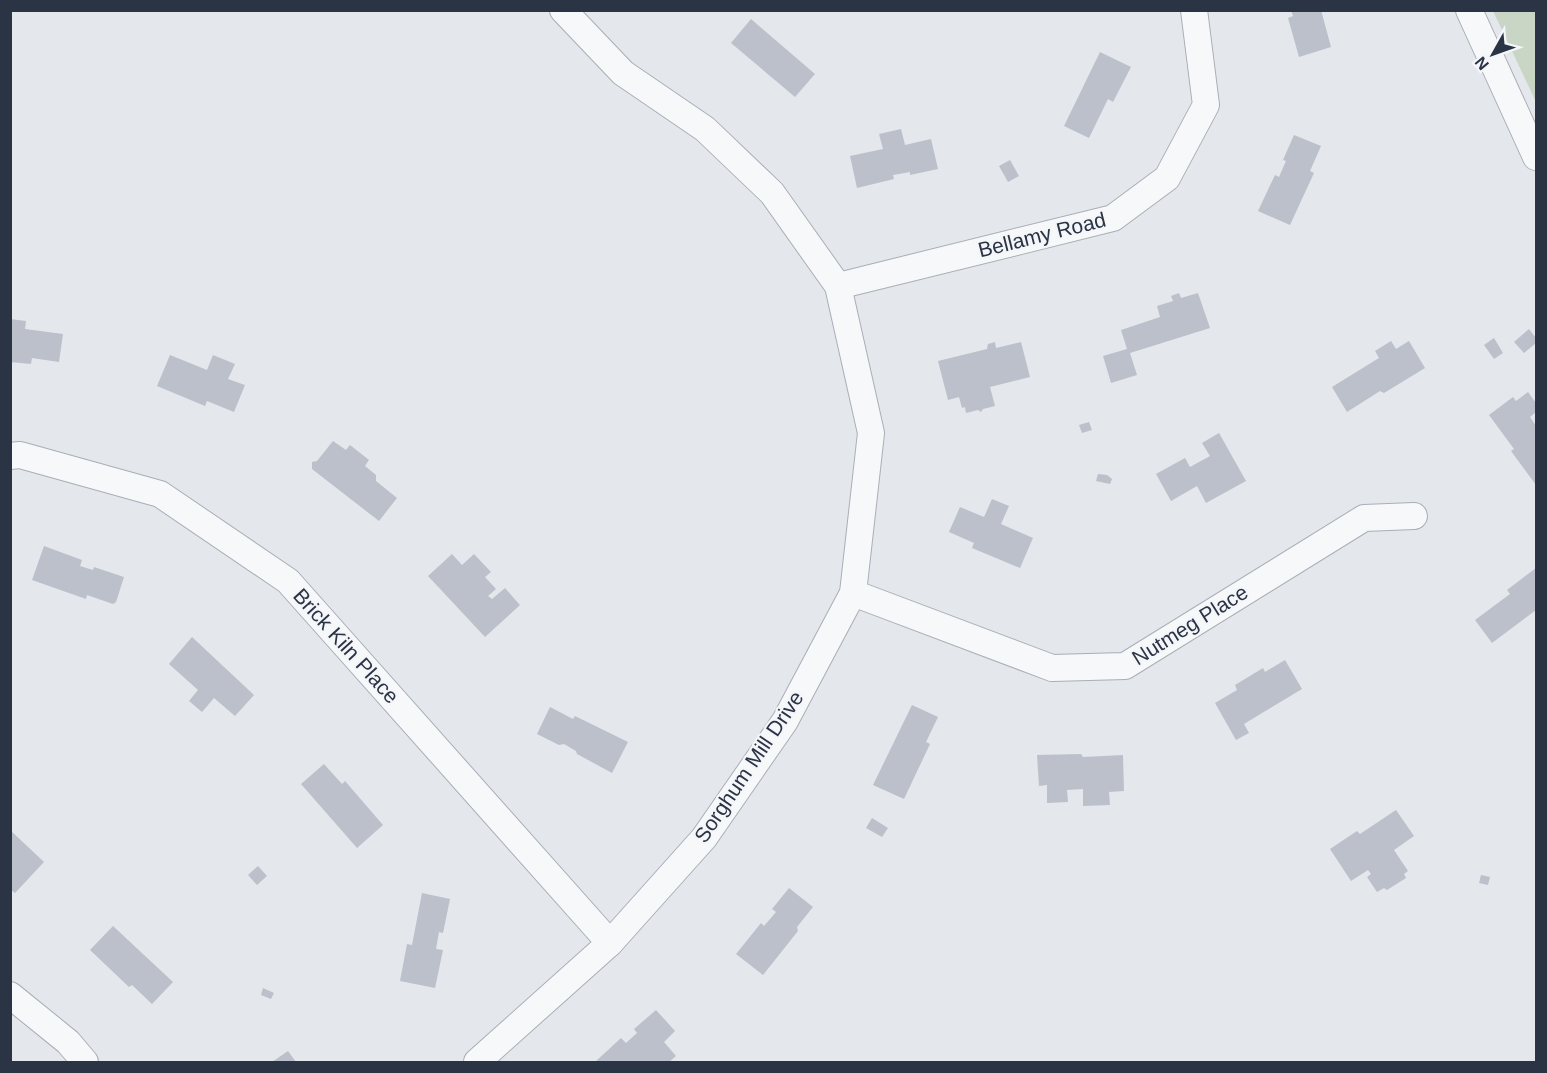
<svg xmlns="http://www.w3.org/2000/svg" width="1547" height="1073" font-family="Helvetica,sans-serif">
<style>
.green{fill:#c9d6c5}
.building{fill:#bbc0ca}
.lines{fill:none;stroke-linecap:round;stroke-linejoin:round}
.street-casing{stroke:#a9aeb7;stroke-width:28}
.street{stroke:#f7f8fa;stroke-width:26}
.labels{text-anchor:middle;stroke-width:4.5;stroke-linejoin:round;paint-order:stroke}
.street-label{font-size:21px;fill:#2b3445;stroke:#f4f6f9}
</style>
<rect width="100%" height="100%" fill="#e4e7ec"/>
<polygon class="green" points="1493,11 1536,11 1536,102"/>
<g class="building">
<polygon points="1291,10 1321,10 1331,47 1299,57 1288,18 1293,16"/>
<polygon points="751,19 815,74 795,97 731,43"/>
<polygon points="1100,52 1131,67 1113,102 1108,99 1089,138 1064,126"/>
<polygon points="901,129 905,145 931,139 938,169 910,175 910,172 893,175 894,179 857,188 850,156 883,149 879,134"/>
<polygon points="1294,135 1321,146 1310,171 1314,173 1290,225 1258,211 1275,175 1279,177 1286,161 1283,160"/>
<polygon points="1010,160 1019,176 1008,182 999,166"/>
<polygon points="1179,293 1181,298 1198,293 1210,328 1130,353 1137,375 1111,383 1103,356 1127,349 1121,330 1160,317 1157,306 1173,301 1171,296"/>
<polygon points="10,319 26,321 25,329 63,334 59,362 32,358 31,364 10,362"/>
<polygon points="1529,329 1536,338 1536,343 1524,353 1514,342"/>
<polygon points="1494,338 1503,353 1494,359 1484,345"/>
<polygon points="1391,341 1396,349 1409,341 1425,368 1384,393 1380,391 1347,412 1332,387 1379,358 1375,351"/>
<polygon points="995,342 996,348 1021,342 1030,377 990,387 995,406 983,409 981,412 978,410 966,413 965,407 962,408 959,397 948,400 938,361 987,349 988,344"/>
<polygon points="170,355 207,370 213,355 235,364 228,379 245,385 234,412 207,401 205,406 157,386"/>
<polygon points="1528,392 1536,403 1536,412 1530,417 1536,426 1536,485 1511,451 1514,449 1489,415 1513,397 1516,401"/>
<polygon points="1089,422 1092,430 1082,433 1079,425"/>
<polygon points="1219,433 1246,481 1206,503 1197,486 1171,501 1156,474 1185,458 1190,467 1210,456 1202,443"/>
<polygon points="333,441 346,450 350,445 369,460 365,466 376,475 376,481 397,498 379,521 312,469 312,462 317,461"/>
<polygon points="1098,474 1107,475 1112,479 1110,484 1096,481"/>
<polygon points="992,499 1009,506 1001,524 1033,538 1020,568 972,548 974,543 949,532 960,507 984,517"/>
<polygon points="44,546 82,560 80,566 93,570 94,567 124,577 116,602 113,604 87,595 86,599 32,580"/>
<polygon points="452,554 462,565 474,554 491,572 485,577 496,589 488,596 492,599 505,588 520,605 485,637 428,576"/>
<polygon points="1536,568 1536,610 1492,643 1475,620 1510,594 1507,590"/>
<polygon points="192,637 254,695 235,716 214,698 202,712 189,701 198,690 169,664"/>
<polygon points="1285,660 1302,689 1244,724 1249,733 1236,740 1215,703 1237,690 1235,685 1263,668 1265,672"/>
<polygon points="912,705 938,717 926,742 930,744 904,799 873,785"/>
<polygon points="550,707 573,719 575,716 628,742 612,773 577,754 576,751 564,744 559,745 537,734"/>
<polygon points="1081,754 1083,757 1123,755 1124,791 1109,792 1110,805 1083,806 1083,789 1067,790 1068,802 1047,803 1047,785 1039,786 1037,755"/>
<polygon points="324,764 342,784 345,781 383,825 357,848 301,784"/>
<polygon points="1396,810 1414,836 1394,850 1408,871 1404,874 1406,878 1387,890 1384,888 1377,892 1367,877 1371,874 1368,870 1351,881 1330,849 1357,831 1360,834"/>
<polygon points="872,818 888,828 882,837 866,828"/>
<polygon points="10,830 44,862 15,893 10,889"/>
<polygon points="258,866 267,876 257,885 248,875"/>
<polygon points="1481,875 1490,877 1488,885 1479,883"/>
<polygon points="789,888 813,907 797,927 798,931 763,975 736,954 761,923 764,926 776,912 772,909"/>
<polygon points="422,893 450,899 443,933 439,932 436,949 443,950 435,988 400,981 407,944 412,945"/>
<polygon points="113,926 173,982 152,1004 132,985 129,987 90,950"/>
<polygon points="263,988 274,993 271,999 261,995"/>
<polygon points="656,1010 675,1031 664,1042 676,1056 669,1062 595,1062 621,1038 626,1043 637,1033 634,1029"/>
<polygon points="288,1051 296,1062 272,1062"/>
</g>
<g class="lines">
<defs>
<g id="street">
<polyline points="1469,10 1536,157"/>
<polyline points="838,286 1113,218 1167,178 1206,105 1194,10"/>
<polyline points="10,456 20,455 160,494 288,581 610,943"/>
<polyline points="853,593 1052,668 1125,666 1364,518 1414,516"/>
<polyline points="10,995 68,1042 85,1062"/>
<polyline points="477,1062 610,943 704,838 785,721 853,593 871,433 838,286 772,193 705,129 623,73 563,10"/>
</g>
</defs>
<use href="#street" class="street-casing"/>
<use href="#street" class="street"/>
</g>
<g class="labels">
<g class="street-label">
<text transform="translate(1042 235) rotate(-14)" y="7">Bellamy Road</text>
<text transform="translate(1190 625) rotate(-32)" y="7">Nutmeg Place</text>
<text transform="translate(346 646) rotate(48)" y="7">Brick Kiln Place</text>
<text transform="translate(749 767) rotate(-56)" y="7">Sorghum Mill Drive</text>
</g>
</g>
<rect width="1547" height="1073" fill="none" stroke="#2b3445" stroke-width="24"/>
<g transform="translate(1493 54) rotate(230)" stroke="#f4f6f9" stroke-width="4.5" paint-order="stroke">
<path d="M0-4.5L10 22L0 15L-10 22Z" fill="#2b3445"/>
<text y="-9" font-size="16" font-weight="bold" text-anchor="middle" fill="#2b3445">N</text>
</g>
</svg>
